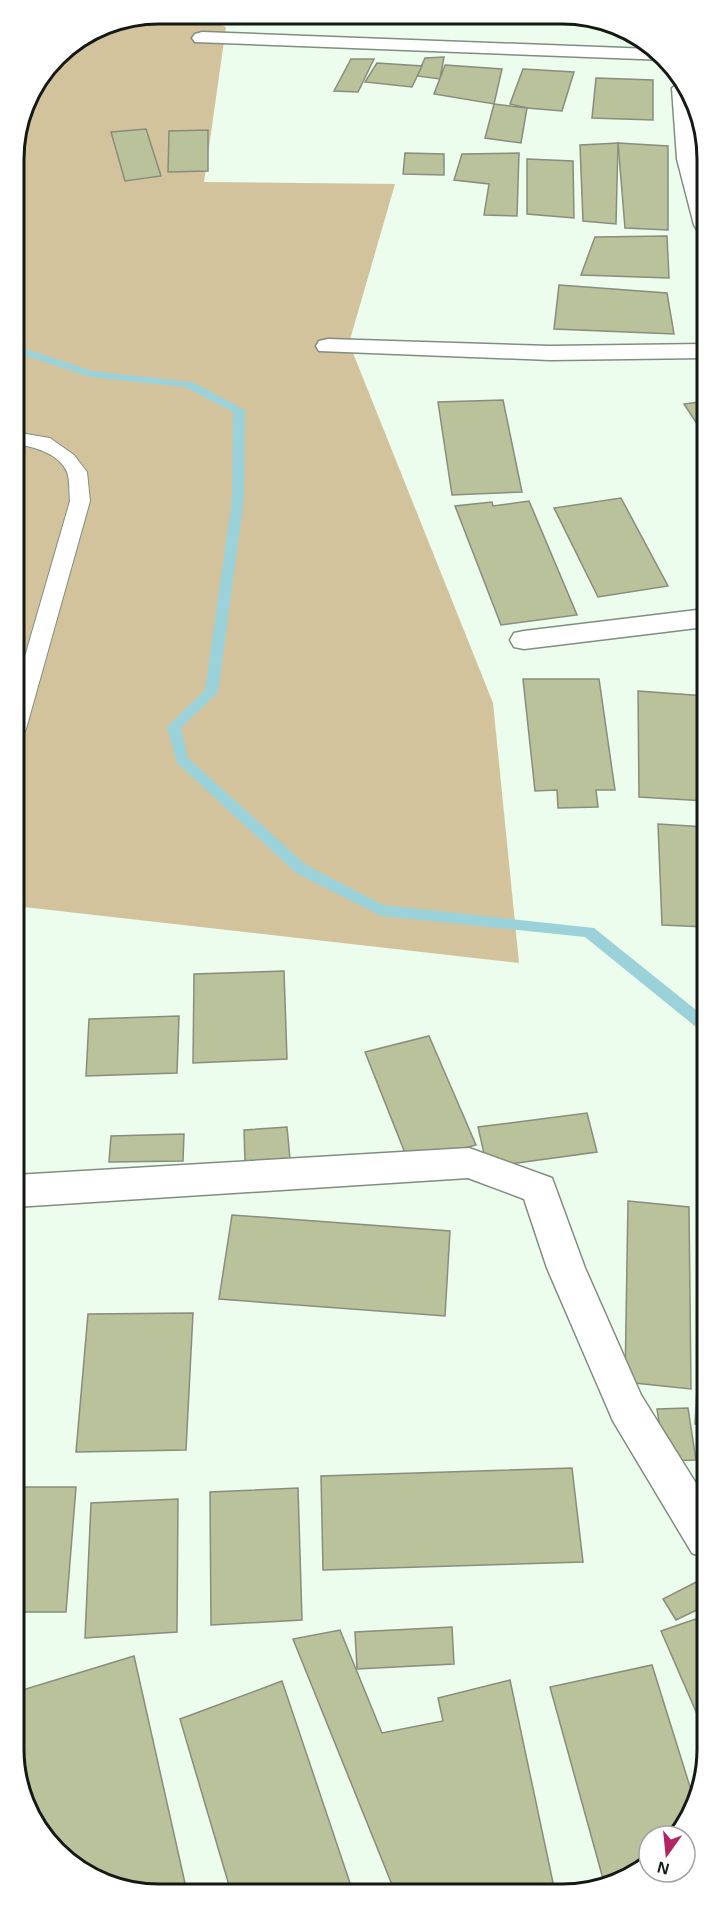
<svg xmlns="http://www.w3.org/2000/svg" width="721" height="1908" font-family="Arial,sans-serif">
<style>
.green{fill:#d2c39c}
.lines{fill:none;stroke-linecap:round;stroke-linejoin:round}
.stream{fill:#9bd1d8;fill-rule:evenodd}
.building{fill:#b9c29a;stroke:#898d7c;stroke-width:1.5}
.service-casing{stroke:#808e81;stroke-width:2}
.minor-casing{stroke:#808e81;stroke-width:3}
.service{fill:#fff;fill-rule:evenodd}
.minor{fill:#fff;fill-rule:evenodd}
.rim{fill:none;stroke:#141914;stroke-width:3}
</style>
<rect width="100%" height="100%" fill="#ecfced"/>
<polygon class="green" points="159,14 193,14 226,27 204,182 395,184 349,343 493,703 519,963 15,906 14,149 29,94 63,50 103,24"/>
<g class="lines">
<polygon class="stream" points="14,345 92,371 192,382 245,410 244,499 218,692 181,728 188,758 306,865 383,905 594,928 706,1018 706,1033 701,1031 585,937 381,916 296,873 177,763 167,727 205,690 232,499 233,412 185,387 90,377 14,352"/>
</g>
<g class="building">
<polygon points="444,57 440,79 417,76 425,58"/>
<polygon points="351,59 374,59 358,92 334,91"/>
<polygon points="377,63 422,66 412,87 365,82"/>
<polygon points="445,65 502,69 494,104 434,94"/>
<polygon points="523,69 574,72 562,111 527,108 510,104"/>
<polygon points="596,78 653,80 653,120 592,118"/>
<polygon points="494,104 527,108 521,143 485,138"/>
<polygon points="146,129 161,176 125,181 111,132"/>
<polygon points="208,130 208,171 168,172 169,131"/>
<polygon points="618,143 668,146 668,230 625,228"/>
<polygon points="618,143 616,224 583,221 580,145"/>
<polygon points="405,153 444,154 444,175 403,174"/>
<polygon points="519,153 517,216 484,215 489,184 454,180 462,154"/>
<polygon points="527,159 573,161 574,218 527,214"/>
<polygon points="667,236 669,278 581,275 595,237"/>
<polygon points="559,285 667,293 674,334 554,329"/>
<polygon points="503,400 522,492 452,495 438,402"/>
<polygon points="705,401 705,436 684,404"/>
<polygon points="621,498 668,586 598,597 554,508"/>
<polygon points="529,501 577,615 501,625 455,506 492,502 493,506"/>
<polygon points="523,679 599,679 615,790 596,790 598,807 558,808 557,790 535,791"/>
<polygon points="638,691 706,696 706,801 639,797"/>
<polygon points="658,824 706,827 706,927 662,925"/>
<polygon points="284,971 287,1059 193,1063 194,974"/>
<polygon points="179,1016 177,1073 86,1076 89,1019"/>
<polygon points="429,1036 476,1145 409,1163 365,1052"/>
<polygon points="587,1113 597,1152 487,1167 478,1127"/>
<polygon points="287,1127 290,1159 245,1162 244,1130"/>
<polygon points="184,1134 183,1161 109,1162 111,1136"/>
<polygon points="628,1201 689,1207 691,1389 625,1382"/>
<polygon points="232,1215 450,1231 445,1316 219,1299"/>
<polygon points="193,1313 186,1450 76,1452 88,1314"/>
<polygon points="701,1316 707,1317 707,1426 695,1424"/>
<polygon points="688,1408 696,1460 665,1461 657,1409"/>
<polygon points="572,1468 583,1562 323,1570 321,1476"/>
<polygon points="16,1487 76,1487 66,1612 16,1612"/>
<polygon points="298,1488 302,1620 211,1625 210,1492"/>
<polygon points="178,1499 177,1632 85,1638 91,1503"/>
<polygon points="702,1579 707,1587 707,1605 676,1620 663,1599"/>
<polygon points="707,1615 707,1737 661,1631"/>
<polygon points="452,1627 454,1664 357,1669 355,1632"/>
<polygon points="340,1630 382,1733 443,1721 438,1698 510,1680 555,1892 395,1892 293,1639"/>
<polygon points="134,1656 187,1892 131,1892 56,1852 16,1778 16,1692"/>
<polygon points="652,1665 696,1806 677,1836 649,1836 649,1864 635,1875 605,1886 550,1687"/>
<polygon points="282,1681 353,1892 231,1892 180,1719"/>
</g>
<g class="lines">
<defs>
<path id="service" d="M14 432 50 438 74 455 87 472 90 501 26 729 23 735 15 737V691L70 501C69 493 70 480 67 472 59 453 32 446 14 444Z"/>
<g id="minor">
<polygon points="202,32 651,49 665,56 667,60 195,42 192,38 195,34"/>
<polygon points="679,83 694,110 699,159 705,182 705,232 697,230 694,225 677,159 672,88"/>
<polygon points="328,339 550,346 705,344 705,358 550,360 319,351 316,346 319,341"/>
<polygon points="705,609 705,627 524,649 514,647 510,640 514,633 524,631"/>
<polygon points="469,1148 552,1178 585,1268 641,1395 707,1501 707,1559 692,1553 613,1421 547,1268 524,1199 468,1178 15,1207 15,1175"/>
</g>
</defs>
<use href="#service" class="service-casing"/>
<use href="#minor" class="minor-casing"/>
<use href="#service" class="service"/>
<use href="#minor" class="minor"/>
</g>
<path d="M0 0H721V1908H0ZM159 24H562A135 135 0 0 1 697 159V1749A135 135 0 0 1 562 1884H159A135 135 0 0 1 24 1749V159A135 135 0 0 1 159 24Z" fill="#fff" fill-rule="evenodd"/>
<path class="rim" d="M159 24H562A135 135 0 0 1 697 159V1749A135 135 0 0 1 562 1884H159A135 135 0 0 1 24 1749V159A135 135 0 0 1 159 24Z"/>
<g transform="translate(667 1854) rotate(195)"><circle r="28" fill="#ffffff" stroke="#a1a3a1" stroke-width="1.5"/>
<path d="M0-4.5L10 22L0 15L-10 22Z" fill="#b22762"/>
<text y="-9" font-size="16" font-weight="bold" text-anchor="middle" fill="#141914">N</text>
</g>
</svg>
